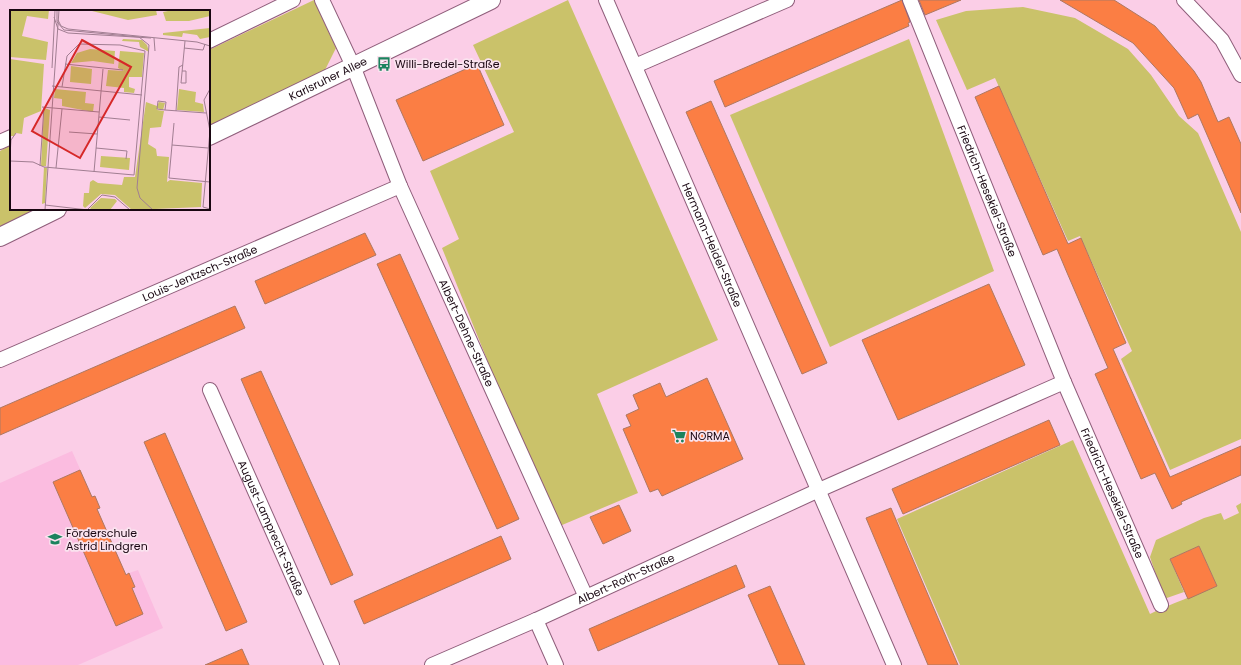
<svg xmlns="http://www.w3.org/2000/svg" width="1241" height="665" font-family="Poppins,sans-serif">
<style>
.built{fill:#fbbce0}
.green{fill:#cac26a}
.building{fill:#fb7e44;stroke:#ad7862}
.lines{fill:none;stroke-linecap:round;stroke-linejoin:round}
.minor-casing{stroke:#8f5e7b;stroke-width:16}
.tertiary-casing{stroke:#8f5e7b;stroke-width:20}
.minor{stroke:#fff;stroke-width:14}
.tertiary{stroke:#fff;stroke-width:18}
.labels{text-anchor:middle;stroke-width:3.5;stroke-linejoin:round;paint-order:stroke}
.poi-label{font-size:11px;fill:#190712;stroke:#fae3ef;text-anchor:start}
.street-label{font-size:11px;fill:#190712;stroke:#fae3ef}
.inset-road{fill:none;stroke:#a17e92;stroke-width:1}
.view{fill:#d62828;fill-opacity:0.15;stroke:#d62828;stroke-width:2}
.inset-edge{fill:none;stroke:#190712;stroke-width:2}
</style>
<rect width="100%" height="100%" fill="#fbcee7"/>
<polygon class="built" points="72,451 92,496 95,496 100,508 97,509 126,574 138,570 163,628 78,665 0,665 0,483"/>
<g class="green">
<polygon points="314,0 336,48 325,70 209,127 209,50"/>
<polygon points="568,0 718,340 597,394 638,493 555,528 442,248 459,239 430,171 514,132 473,45"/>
<polygon points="1023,7 1075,18 1128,49 1151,75 1179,116 1198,133 1241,232 1241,439 1170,470 1121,359 1132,351 1080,236 1068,241 995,78 967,90 936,20 966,11"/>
<polygon points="909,39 994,271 830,347 730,115"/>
<polygon points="11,145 11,209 39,209 0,228 0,151"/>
<path d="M1073 440 1150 614C1172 603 1194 596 1217 586L1199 546 1170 559 1184 592 1164 599 1150 557 1156 540 1204 518 1221 513 1224 520 1239 513 1236 506 1241 503V665H960L897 519Z"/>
</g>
<g class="building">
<polygon points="902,0 910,22 908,23 909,26 725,107 714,81"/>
<polygon points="919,0 961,0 925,15"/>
<polygon points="1060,0 1114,0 1155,26 1194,71 1201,82 1218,122 1229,117 1241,144 1241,213 1198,114 1188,119 1174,88 1133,43"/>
<polygon points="477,64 504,125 423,161 396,100"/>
<polygon points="999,86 1068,244 1081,238 1126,343 1113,349 1170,477 1241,446 1241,475 1181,502 1182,504 1172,509 1155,473 1141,479 1095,374 1108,368 1068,275 1057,249 1043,255 975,97"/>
<polygon points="711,101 827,363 802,374 686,112"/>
<polygon points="365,233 376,255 265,304 255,281"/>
<polygon points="400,254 519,519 497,529 377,264"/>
<polygon points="989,284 1025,365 898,420 862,340"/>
<polygon points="235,306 245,328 0,435 0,408"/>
<polygon points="261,371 353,575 331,585 241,379"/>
<polygon points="707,378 743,459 662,496 658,489 650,492 623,429 631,426 626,415 639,409 633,395 660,383 666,397"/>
<polygon points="1049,420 1060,445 903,514 892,489"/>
<polygon points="165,433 247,622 226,631 144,442"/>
<polygon points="80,470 92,497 95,496 100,508 97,509 126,575 129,573 135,587 132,588 143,614 116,626 53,482"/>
<polygon points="619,505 631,531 603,544 590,517"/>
<polygon points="891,508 902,534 958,665 928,665 866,518"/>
<polygon points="501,536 511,559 364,624 354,601"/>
<polygon points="1199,546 1217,586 1188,599 1170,559"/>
<polygon points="736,565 745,587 598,651 589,629"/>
<polygon points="770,586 798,649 805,665 779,665 748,595"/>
<polygon points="242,649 249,665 205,665"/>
</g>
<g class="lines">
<defs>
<g id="minor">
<path id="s1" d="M322 0 353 66 400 186 586 597"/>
<path id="s2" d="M606 0 894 665"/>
<path id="s3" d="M910 0 1064 382 1161 605"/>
<polyline points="1184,0 1222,40 1241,75"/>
<polyline points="209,41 293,0"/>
<polyline points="635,66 787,0"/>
<polyline points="0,142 11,137"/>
<path id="s4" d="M0 360 400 186"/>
<path id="s5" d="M210 390 332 665"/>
<polyline points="536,620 556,665"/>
<path id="s6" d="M432 665 536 620 819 490 1064 382"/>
</g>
<g id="tertiary">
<path id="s7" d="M209 136 491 0"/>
<polyline points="0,237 57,209"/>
</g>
</defs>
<use href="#minor" class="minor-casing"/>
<use href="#tertiary" class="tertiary-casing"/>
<use href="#minor" class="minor"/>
<use href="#tertiary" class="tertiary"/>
</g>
<defs>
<symbol id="bus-bare" viewBox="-9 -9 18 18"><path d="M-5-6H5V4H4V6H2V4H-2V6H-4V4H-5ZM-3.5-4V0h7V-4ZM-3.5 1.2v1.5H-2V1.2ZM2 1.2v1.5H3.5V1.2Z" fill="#1b835e" stroke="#fae3ef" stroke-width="2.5" paint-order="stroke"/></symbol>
<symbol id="supermarket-bare" viewBox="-9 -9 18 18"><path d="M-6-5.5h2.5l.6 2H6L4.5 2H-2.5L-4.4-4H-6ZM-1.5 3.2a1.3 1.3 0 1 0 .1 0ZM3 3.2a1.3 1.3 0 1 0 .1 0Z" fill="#1b835e" stroke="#fae3ef" stroke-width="2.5" paint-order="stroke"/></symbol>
<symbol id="school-bare" viewBox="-9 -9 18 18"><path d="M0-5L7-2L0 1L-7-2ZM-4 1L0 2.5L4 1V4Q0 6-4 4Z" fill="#1b835e" stroke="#fae3ef" stroke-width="2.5" paint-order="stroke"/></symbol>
</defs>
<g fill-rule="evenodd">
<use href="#bus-bare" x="374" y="54" width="20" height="20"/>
<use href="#supermarket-bare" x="669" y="426" width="20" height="20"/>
<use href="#school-bare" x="45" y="529" width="20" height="20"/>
</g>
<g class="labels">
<g class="poi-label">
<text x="395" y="68">Willi-Bredel-Straße</text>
<text x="690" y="440">NORMA</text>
<text x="66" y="537">Förderschule<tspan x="66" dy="13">Astrid Lindgren</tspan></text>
</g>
<g class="street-label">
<text dy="4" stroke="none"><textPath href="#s7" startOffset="132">Karlsruher Allee</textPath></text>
<text dy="4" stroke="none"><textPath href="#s3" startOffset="206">Friedrich-Hesekiel-Straße</textPath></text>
<text dy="4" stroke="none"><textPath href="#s2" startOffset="267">Hermann-Heidel-Straße</textPath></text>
<text dy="4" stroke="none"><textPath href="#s4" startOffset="218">Louis-Jentzsch-Straße</textPath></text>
<text dy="4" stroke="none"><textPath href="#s1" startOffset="363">Albert-Dehne-Straße</textPath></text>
<text dy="4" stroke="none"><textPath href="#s3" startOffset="533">Friedrich-Hesekiel-Straße</textPath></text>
<text dy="4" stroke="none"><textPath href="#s5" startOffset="151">August-Lamprecht-Straße</textPath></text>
<text dy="4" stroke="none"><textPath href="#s6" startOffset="212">Albert-Roth-Straße</textPath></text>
</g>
</g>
<g transform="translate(10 10)">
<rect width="200" height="200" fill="#fbcee7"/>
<path d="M0 0H39L38 9 17 6 12 26 38 32 36 50 0 47ZM78 0H146L147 5 118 10ZM163 0H200V6L179 11H156L153 2ZM200 18V27L190 29 187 25 173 23 172 27 153 25V23ZM113 29 132 30 137 35 139 42 130 37 129 32 112 31ZM80 39 105 41 104 54 83 51 61 53 67 43ZM110 41 134 43 132 67H119V77L125 79 124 83 114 82V78L96 76 98 60 114 61 108 58ZM0 49 34 54 31 101 14 108 12 124 6 123 4 126H0ZM61 56 82 59 81 74 60 72ZM45 79 76 82 75 93 84 94 83 102 52 96V89L44 88ZM169 79 186 82 185 92 193 94 194 102 167 100ZM136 92 147 96 149 92 155 93 153 100 147 98V100L154 101 151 117 140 118 138 134 146 139 147 146 159 147 157 172 160 170 192 173 191 197 122 200 105 185 91 184 75 198 73 196 74 183H79L80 172 83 170 88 173 112 175 114 167H125ZM34 98 40 100 36 156H31ZM91 146 120 148 119 160 90 157ZM34 157 37 158 35 193 32 194ZM91 188 105 189 107 191 100 200H82L80 198Z" fill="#cac26a"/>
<path class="inset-road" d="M47 0V12L54 20 129 27 139 35 127 178 130 188 143 200M44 7 48 19 58 23 141 28M48 10 51 16 58 19 187 32 200 36M144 28 145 41M174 38 193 40 195 34M55 54 113 60M42 58 45 0M171 73 175 31M171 73H176V61H172M42 76 132 85M200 79 194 90 200 121 193 197 200 199M32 97 89 102M155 100 147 99 148 91 156 92 155 100 196 103M166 101 169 57 173 55M89 107 120 110M164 113 159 168 200 172M59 122 87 124M162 135 198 138M86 138 117 141 116 149M0 145 1 130 6 123M0 151 23 152 34 157 124 165 135 41 110 35 69 34 57 46 52 77M30 156 34 97M46 158 52 99M84 162 93 59M35 195 78 200M35 200 49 0M77 200 92 185 105 187 120 200"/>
<path class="view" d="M72 30 121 57 70 148 22 121Z"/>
<rect width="200" height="200" class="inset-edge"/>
</g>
</svg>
